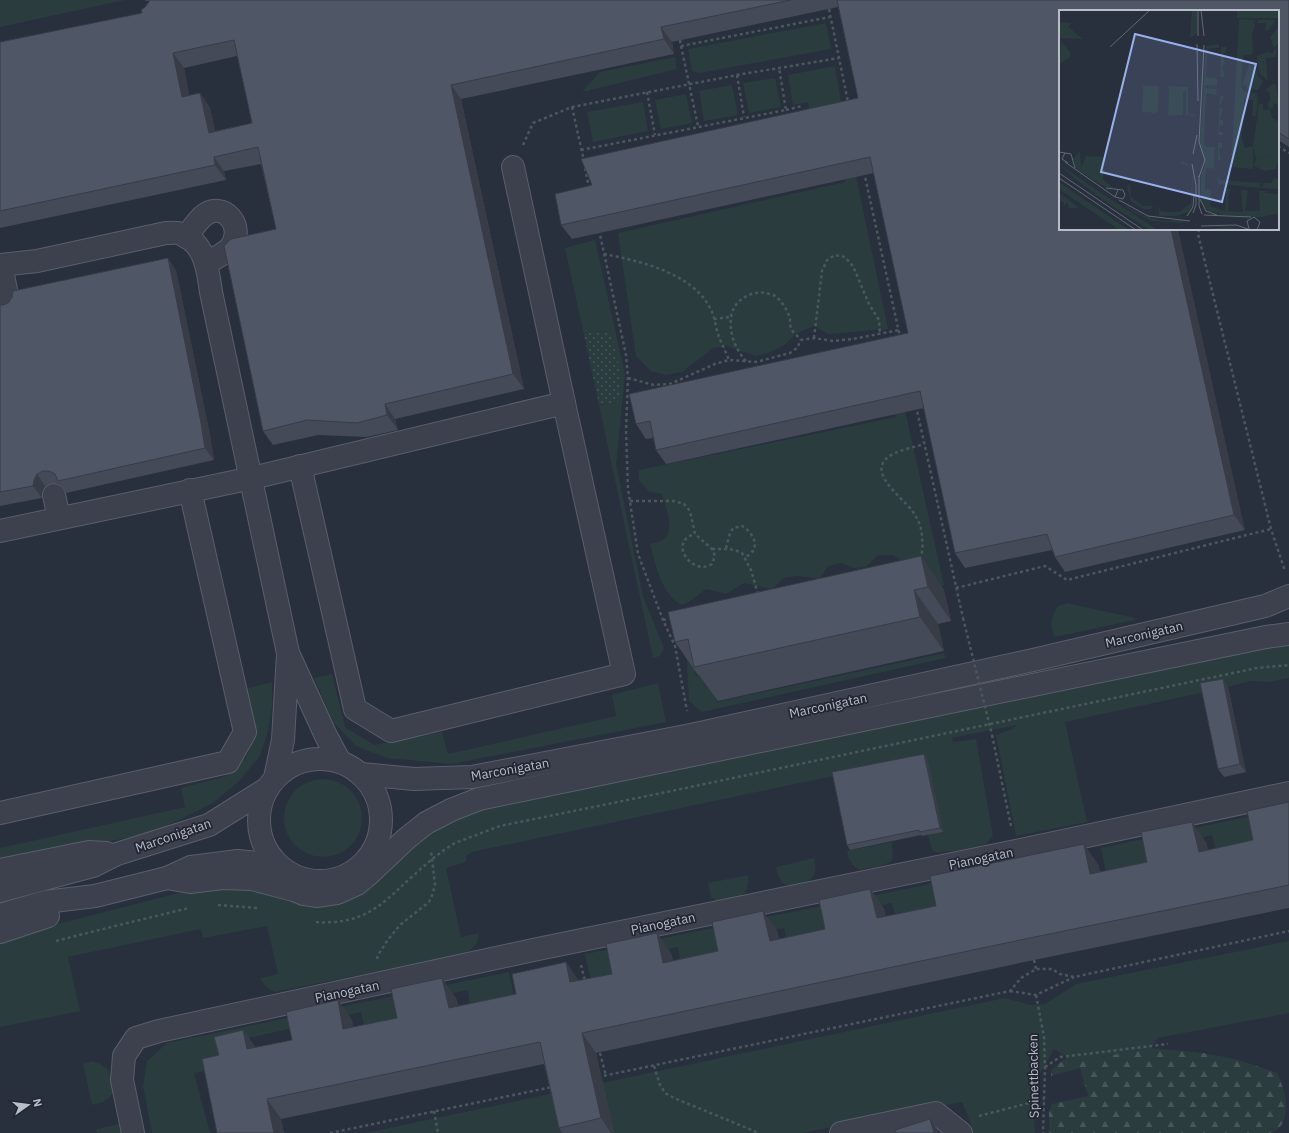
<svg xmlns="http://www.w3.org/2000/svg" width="1289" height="1133" font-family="'IBM Plex Sans',sans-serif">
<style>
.grass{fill:#2b3c3f}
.forest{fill:url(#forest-firs)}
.park{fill:url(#park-dots)}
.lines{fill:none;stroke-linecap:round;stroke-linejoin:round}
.minor-casing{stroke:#5a5f6b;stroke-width:24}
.path{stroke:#4a585d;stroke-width:2.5;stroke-dasharray:3 3;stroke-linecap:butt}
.minor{stroke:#3c414d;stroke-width:22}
.path-bridge{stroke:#4a585d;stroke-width:2.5;stroke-dasharray:3 3;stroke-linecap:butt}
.wall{fill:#444a57;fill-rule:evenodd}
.shaded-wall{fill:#373c47}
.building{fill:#4f5665;stroke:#373c47;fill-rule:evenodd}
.labels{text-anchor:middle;stroke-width:3.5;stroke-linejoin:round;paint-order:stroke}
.street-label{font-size:13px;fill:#b8bdc8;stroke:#212632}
.inset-road{fill:none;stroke:#626875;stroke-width:1}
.view{fill:#99b0ec;fill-opacity:0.15;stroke:#99b0ec;stroke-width:2}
.inset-edge{fill:none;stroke:#b8bdc8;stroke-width:2}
</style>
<defs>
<pattern id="forest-firs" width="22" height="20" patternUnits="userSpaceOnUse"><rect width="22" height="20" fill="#2b3c3f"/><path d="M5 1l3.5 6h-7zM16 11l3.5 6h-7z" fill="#485659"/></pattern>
<pattern id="park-dots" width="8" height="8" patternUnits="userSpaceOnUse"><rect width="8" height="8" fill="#2b3c3f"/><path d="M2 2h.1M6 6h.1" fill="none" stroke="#485659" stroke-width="1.8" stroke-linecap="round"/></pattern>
</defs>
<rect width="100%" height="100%" fill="#282f3d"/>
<g class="grass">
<polygon points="0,0 125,0 0,27"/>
<polygon points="826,23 831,49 699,73 692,71 688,49"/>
<polygon points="675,57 677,69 582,92 600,72"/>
<polygon points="835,66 843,114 810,111 808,102 793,105 788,75"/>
<polygon points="775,78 781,107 749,113 743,83"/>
<polygon points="732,85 738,115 704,121 699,91"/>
<polygon points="686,94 692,123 661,129 655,100"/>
<polygon points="643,102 648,131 593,142 587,112"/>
<polygon points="851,152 888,329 828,334 814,326 795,334 785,345 771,352 755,356 727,346 713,348 682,372 665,375 651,371 636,356 618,233 845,182 840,155"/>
<polygon points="595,240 625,374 616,464 643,596 664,648 660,656 653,658 599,405 618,402 611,332 590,331 583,330 565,248"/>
<path d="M900 388 944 585 690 644 696 676 710 673 717 702 944 653 946 658 702 712 689 701 686 645 902 561 893 555H878L866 567 853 568 841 563 828 566 820 579 798 576 784 578 772 589 744 583 726 594 706 589C698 595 690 603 681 605 661 593 656 566 650 544 654 543 662 541 665 538 675 529 665 505 662 494L650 492 639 481V470L896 417 889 391Z"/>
<path d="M1067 603 1139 619 1055 637C1049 625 1051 617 1058 606Z"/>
<path d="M1289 642V678L1269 682 1250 681 1224 688 1065 722 1087 822 1016 836 996 735 1012 729 1018 725 951 738 954 742 976 739 993 836C991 838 988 843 985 845 979 847 940 854 935 852 930 849 930 841 928 835L943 832 876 767 472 852 466 856V862L446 868 461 937 479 933 477 943 468 953 275 992C267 989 264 985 260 978L278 974 267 926 203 938 201 929 68 957 80 1011 0 1027V939L194 889 233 888 261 892 291 901 314 904 350 899 369 889 387 874 401 856 417 843 448 822 482 809Z"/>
<polygon points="332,674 345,727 374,745 442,732 448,754 616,716 612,695 658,683 666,722 452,764 387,758 356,746 333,722 314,678"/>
<polygon points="272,682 272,707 268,731 260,756 239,781 213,803 179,820 154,831 126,838 0,864 0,848 185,807 181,788 227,776 246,758 255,737 246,689"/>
<circle cx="323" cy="818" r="39"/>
<polygon points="1289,808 1262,850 1219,861 1212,835 1153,849 1158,878 1109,888 1101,848"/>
<path d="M892 842C892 848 894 856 891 861 887 866 867 868 860 870 851 865 849 861 847 851Z"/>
<path d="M814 858C815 863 816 868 815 873 811 883 793 888 784 884 779 881 777 873 776 867Z"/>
<path d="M748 875C750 900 736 898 716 901L711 897 708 883Z"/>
<polygon points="935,883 943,920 898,929 892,903 830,916 834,943 789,952 784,928 722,940 726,964 682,975 678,947 619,959 622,989 594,995 585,954"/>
<polygon points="1289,941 1289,1013 1158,1038 1151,1048 1102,1057 1067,1057 1054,1049 1032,1088 1035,1133 972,1133 971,1124 962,1102 802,1133 365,1133 1005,998 1030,1005 1045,1004 1076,984"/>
<polygon points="509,972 517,1010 472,1018 468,990 401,1004 408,1027 367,1038 361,1012 224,1044 228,1067 194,1073 210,1133 152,1133 143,1086 147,1061 167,1043"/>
<polygon points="92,1061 100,1064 108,1069 112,1081 113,1091 110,1097 103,1102 92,1105 83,1064"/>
<polygon points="119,1124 121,1133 97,1133 96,1129"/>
</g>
<path class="forest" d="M1151 1048 1203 1053 1235 1059 1277 1073C1285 1090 1289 1105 1283 1123 1279 1128 1277 1131 1271 1133H1049V1112L1052 1104 1088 1096 1080 1068 1051 1076V1070L1067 1057H1102Z"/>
<polygon class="park" points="583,330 590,331 611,332 621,374 618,402 599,405"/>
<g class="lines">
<defs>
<g id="minor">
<path d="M186 237C191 230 196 223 202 217 223 198 247 227 230 248 224 254 214 259 206 263"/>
<path d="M0 265 37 261 166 233C170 233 177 232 181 234 205 243 208 270 211 292L288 653 326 736 340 762"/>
<polyline points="1,265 9,305"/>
<polyline points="300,466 355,709 391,731 624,674 564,403"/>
<polyline points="54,495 59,518"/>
<polyline points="0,531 252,478 564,403 513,167"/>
<circle cx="320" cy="820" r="61"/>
<polyline points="361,774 414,779 472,777 691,735 1033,660 1265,606 1289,596"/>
<polyline points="275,778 283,740 288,654"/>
<polyline points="0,813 228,762 245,732 190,490"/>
<polyline points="0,870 89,852 106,853"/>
<polyline points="167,878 190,882 223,878 252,879 294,890 304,894 316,896 337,893 357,884 370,873 406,839 426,823 451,810 479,799 1266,637 1289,634"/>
<polyline points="0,891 93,866 117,854 209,825 268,788"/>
<polyline points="0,915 45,902 95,896 167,878 191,867 238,861 257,863 286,873"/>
<polyline points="0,932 48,916"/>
<polyline points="133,1133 122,1080 124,1056 136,1038 159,1031 538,949 1016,851 1289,793"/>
<polyline points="841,1133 936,1113 961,1133"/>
</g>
</defs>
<use href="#minor" class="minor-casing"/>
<g class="path">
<polyline points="829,9 848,102"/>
<polyline points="680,40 681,46 830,17"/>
<polyline points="681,46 698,126"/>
<polyline points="737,75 744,117"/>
<polyline points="647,92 655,135"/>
<polyline points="572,107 584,161"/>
<polyline points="786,110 802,106"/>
<polyline points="523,145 533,123 572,107 737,75 839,58"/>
<polyline points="1278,146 1289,153"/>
<polyline points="581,150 786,110 779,68"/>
<polyline points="585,168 589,188"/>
<polyline points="864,172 900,337"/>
<polyline points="1199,229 1198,234 1271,529 1285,571"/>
<polyline points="599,230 626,355 628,378 626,430 628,489 638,554 663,620 675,646 687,711"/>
<path d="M604 254C640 261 692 273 710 308 714 315 715 323 717 331 720 341 725 350 729 360"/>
<polyline points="714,319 730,317"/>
<polyline points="814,338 822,271 827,260 835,255 845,257 853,266 869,304 879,320 880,334"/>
<path d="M746 361C736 350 729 334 731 318 732 301 751 290 766 293 769 294 773 294 775 296 782 301 788 311 790 319 790 322 790 326 791 328 792 332 798 336 801 340"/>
<polyline points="628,378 654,385 670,384 715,364 729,360 756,362 790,353 797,348 801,340 814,338 833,341 853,339 899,330"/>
<polyline points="916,406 963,618"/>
<path d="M630 501H674L684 504 690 511 695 534 712 549 715 556 712 564C692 577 667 541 695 534"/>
<path d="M726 548 730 533 733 528 742 526C749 530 759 541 753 551 751 553 748 556 745 558"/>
<path d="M712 549C724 549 732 548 742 553L751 570 758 594"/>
<path d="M919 559C923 554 923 544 922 538 922 528 919 521 913 512 903 497 860 469 895 453 904 449 915 447 924 444"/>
<polyline points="956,588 1045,566 1067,580 1271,529"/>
<polyline points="663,620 672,618"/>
<polyline points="992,735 1011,826"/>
<polyline points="218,905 257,908"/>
<path d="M316 922C322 923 328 922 334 922 372 919 388 898 414 875 427 863 440 852 455 843L500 826 657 794 1257 668 1289 665"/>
<polyline points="56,941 107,928 189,908"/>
<polyline points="377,959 378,955 387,941 400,925 429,902 433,893 435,884 431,851"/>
<polyline points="1034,960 1036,969"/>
<polyline points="581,965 585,981"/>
<polyline points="1010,991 1036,995 1074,977"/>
<polyline points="1036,995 1044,1037 1045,1067 1043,1133"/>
<polyline points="600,1053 606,1076"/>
<polyline points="654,1066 660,1085 665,1093 674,1098 759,1133"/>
<polyline points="1045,1067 1060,1057 1168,1044"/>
<polyline points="598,1077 1010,991 1021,978 1036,969 1052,969 1060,974 1074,977 1289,931"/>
<polyline points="434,1111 438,1133"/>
<polyline points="979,1116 1044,1099"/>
<polyline points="330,1133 552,1087"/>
</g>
<use href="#minor" class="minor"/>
<polyline class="path-bridge" points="963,618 992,735"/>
</g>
<g class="wall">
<path d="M145 0H1289V147L1278 140V11H1060L1245 530 1065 572 1055 557 1052 550 965 568 955 553 924 408 666 464 656 450 653 438 646 439 636 424 908 333 874 173 572 239 561 225 592 185 858 98 838 7 672 42 674 54 461 99 524 389 395 419 398 430 367 437 318 435 273 445 263 431 276 229 261 164 224 171 226 180 0 228V42L142 13 149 2V1H146ZM237 56 252 123 215 131 210 108 200 93 189 95 184 68Z"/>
<polygon points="176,270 210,435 214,460 66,493 61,485 57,483 52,483 45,486 42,492 42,498 0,506 0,305 3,305"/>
<polygon points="921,556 944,590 951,621 938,624 944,651 718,701 699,675 698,675 675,642"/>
<polygon points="1228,687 1246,772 1224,777 1218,769"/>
<polygon points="924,754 927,758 943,832 922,836 921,835 850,850 847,845"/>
<polygon points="1289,802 1289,908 1034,960 596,1053 614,1133 562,1133 559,1128 544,1064 281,1119 284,1133 217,1133 219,1055 243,1030 256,1048 292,1040 352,1020 353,1027 397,1018 456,998 458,1006 516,994 566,962 578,981 612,974 671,953 673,961 718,951 763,911 777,931 779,939 825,929 870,889 884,909 886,917 936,906 1098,864 1100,872 1147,862 1206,842 1208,850 1253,840"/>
</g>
<g class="shaded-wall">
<polygon points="661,27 672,42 674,54 664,39"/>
<polygon points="173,53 184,68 193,112 182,97"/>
<polygon points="451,85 461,99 524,389 513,374"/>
<polygon points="200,93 210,108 219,148 209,133"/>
<polygon points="214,157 224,171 226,180 215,165"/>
<polygon points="1171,229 1178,229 1245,530 1234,515"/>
<polygon points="168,258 176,270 210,435 214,460 205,448"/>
<polygon points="385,404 395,419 398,430 387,415"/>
<polygon points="37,474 45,486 42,492 42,498 33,486 34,480"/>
<polygon points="921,556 944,590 951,621 928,587"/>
<polygon points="914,590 938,624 944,651 920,617"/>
<polygon points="1223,679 1228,687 1246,772 1240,764"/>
<polygon points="924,754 927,758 943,832 940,828"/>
<polygon points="1192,822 1206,842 1213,872 1199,852"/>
<polygon points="1084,844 1098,864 1104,894 1090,874"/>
<polygon points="870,889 884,909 891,939 877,918"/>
<polygon points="763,911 777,931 784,961 770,941"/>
<polygon points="657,933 671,953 678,983 663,963"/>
<polygon points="566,962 580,982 570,982"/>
<polygon points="442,978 456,998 463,1028 449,1008"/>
<polygon points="338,1000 352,1020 358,1050 343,1029"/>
<polygon points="243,1030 258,1051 247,1049"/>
<polygon points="582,1033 596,1053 614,1133 611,1133 601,1118"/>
<polygon points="267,1099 281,1119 284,1133 274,1133"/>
<polygon points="930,1119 938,1131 939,1133 934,1133"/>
</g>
<g class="building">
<path d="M149 0H791L661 27 664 39 451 85 513 374 385 404 387 415 357 423 307 420 263 431 224 246 231 239 276 229 258 147 214 157 215 165 0 211V42L142 13 141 10 145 7 149 2ZM234 40 252 123 209 133 200 93 182 97 173 53Z"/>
<polygon points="837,0 1289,0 1289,139 1278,132 1278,11 1060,11 1060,229 1171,229 1234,515 1055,557 1047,534 955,553 920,391 656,450 650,421 636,424 629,394 908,333 870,157 561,225 555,194 592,185 581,159 858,98"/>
<polygon points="168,258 201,423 205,448 58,481 55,474 49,471 43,471 37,474 34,480 33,486 0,492 0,305 3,305 8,303 12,297 13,291"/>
<polygon points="921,556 928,587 914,590 920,617 694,667 688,639 675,642 668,612"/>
<polygon points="1223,679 1240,764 1218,769 1200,683"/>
<polygon points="924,754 940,828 919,832 919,830 847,845 832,772"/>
<polygon points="1289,802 1289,885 1020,940 582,1033 601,1118 559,1128 540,1042 267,1099 274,1133 217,1133 202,1059 219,1055 214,1037 243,1030 247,1049 292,1040 286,1012 338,1000 343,1029 397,1018 391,989 442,978 449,1008 516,994 512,974 566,962 570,982 612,974 606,944 657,933 663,963 718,951 712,922 763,911 770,941 825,929 819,900 870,889 877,918 936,906 930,876 1084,844 1090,874 1147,862 1141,832 1192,822 1199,852 1253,840 1247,811"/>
<polygon points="930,1119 934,1133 896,1133 895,1130"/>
</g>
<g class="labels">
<g class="street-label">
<text transform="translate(1144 634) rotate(-13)" y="5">Marconigatan</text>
<text transform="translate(828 705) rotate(-12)" y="5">Marconigatan</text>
<text transform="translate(510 769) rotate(-10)" y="5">Marconigatan</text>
<text transform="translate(173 835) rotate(-19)" y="5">Marconigatan</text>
<text transform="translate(981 858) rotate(-12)" y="5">Pianogatan</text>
<text transform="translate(663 923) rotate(-12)" y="5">Pianogatan</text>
<text transform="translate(347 991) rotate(-12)" y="5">Pianogatan</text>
<text transform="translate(1033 1076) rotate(-91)" y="5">Spinettbacken</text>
</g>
</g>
<g transform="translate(1059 10)">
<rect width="220" height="220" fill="#282f3d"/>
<path d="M133 0H138V23L131 28ZM178 0H220V8H178ZM180 9 197 10 194 13 196 14 193 25 194 42 192 45H184L182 77 185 81 198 83 199 92 197 106H193L194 90 185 89 183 130 186 138 194 136V159L172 157ZM199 10H215L216 11 209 21 206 20 207 13H198ZM0 12 13 13 9 17 24 29 0 28ZM2 31 11 42V47L1 54ZM160 34V38L149 39 148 47 147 67 158 68V76L146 75V78L158 79 157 85 147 83V89L145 134 146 137H156L155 159 148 158 146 165V180H152L151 196 166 201 167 182 165 179H172L170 182 169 201 184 202 182 180H189L186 201H201L200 181H208L205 183 220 199V203L202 207 165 205 149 201 142 191V165L146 155 141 136 147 36ZM162 37H167V43H164L166 55H163L166 67H161ZM218 37 217 47 207 48 209 71 200 63 198 46 208 42 213 43ZM213 74 217 75 220 95 214 93V98L210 99 208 94 211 92V83L206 80ZM81 75 100 76 99 101 97 103 83 102 84 77ZM107 76 129 77V105L136 104 137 78 136 106 135 107 127 105V80L124 83V105L109 106 110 78ZM161 86H165L161 97 164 98 161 110H164V115H161L160 121 164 122V125H159ZM159 133H163V138L160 139 162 150H159V165L161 170 201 173V178L159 174ZM21 141 22 158 27 146 45 147 44 169 55 179 44 176 18 159 14 149ZM122 151 129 154 134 167 133 196 131 201 119 206H100L99 192 101 201 106 202H120L132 193 133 164 129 156 122 154ZM0 154 42 183 99 220H91L53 196 16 169ZM215 168 220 169V179L203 178 204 173H212ZM0 172 70 220H60L0 179ZM71 173 72 187 84 196H94L92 199H84L72 191 68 177ZM60 192 85 206 104 211 124 210V213L93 211 78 204ZM163 217H173L185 220H147Z" fill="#2b3c3f"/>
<path d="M220 16V32L215 38 211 27ZM190 54 196 56 199 66 204 71 199 80 188 79 187 75H184V78L183 76ZM200 94H204V100L211 99 213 108 220 112V146L216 144 197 149 194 136ZM0 183 18 196 19 198H10L8 192 5 196V192L0 190Z" fill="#2b3c3f"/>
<path d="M216 144 220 146 217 159 206 161 195 156 197 149ZM178 146 193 147 192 154 178 153Z" fill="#2b3c3f"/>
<path d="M205 183 220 184V199L204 201Z" fill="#2b3c3f"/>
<path class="inset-road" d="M142 0 145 26M139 26V0M138 34 139 91M51 37 91 0M0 142 12 144 16 158M6 143 3 149 9 153M134 144 138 125M6 152 56 187M133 154 137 175V195L134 203M0 163 84 220M140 166V196L143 204M140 167 146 150 140 132 145 35M0 168 77 220M47 178 64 180 66 185 64 189 56 187 59 180M141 189 147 201 158 205M60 190 89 206 131 211M145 205 192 207M128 206 134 197 135 185M142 216 177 215 189 219M190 219 188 211 195 207 201 212 198 220"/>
<path class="view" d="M76 24 197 54 163 192 42 162Z"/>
<rect width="220" height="220" class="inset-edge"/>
</g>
<g transform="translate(28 1105) rotate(76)" stroke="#212632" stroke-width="3" paint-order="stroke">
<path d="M0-3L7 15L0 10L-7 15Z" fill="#b8bdc8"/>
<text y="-6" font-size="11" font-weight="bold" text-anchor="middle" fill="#b8bdc8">N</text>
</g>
</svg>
